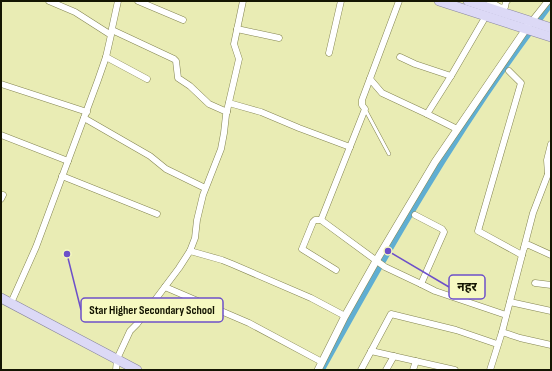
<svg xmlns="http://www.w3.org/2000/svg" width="552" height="371" font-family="'Sofia Sans Condensed','Noto Sans Devanagari',sans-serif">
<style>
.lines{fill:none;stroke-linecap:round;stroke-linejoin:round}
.canal{stroke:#5faed2;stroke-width:5.5}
.service-casing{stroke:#848552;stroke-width:4}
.minor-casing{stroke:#848552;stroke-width:7}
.tertiary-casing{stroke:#848552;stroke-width:8}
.primary-casing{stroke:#87849d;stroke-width:10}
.service{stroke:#fff;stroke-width:3}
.minor{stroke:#fff;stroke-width:6}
.tertiary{stroke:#fff;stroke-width:7}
.primary{stroke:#dcd9f6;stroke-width:9}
.leader{fill:none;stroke:#6d50c9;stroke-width:1.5}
.callout-dot{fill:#6d50c9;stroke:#f6f9c1;stroke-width:1.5}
.callout{fill:#f6f9c1;stroke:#6d50c9;stroke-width:1.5}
.callout-label{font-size:12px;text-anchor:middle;font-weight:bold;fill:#141502}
</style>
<rect width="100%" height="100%" fill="#e9ecb4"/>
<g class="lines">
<g class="canal">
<polyline points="537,23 551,4"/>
<path d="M322 370C386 254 452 138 531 31"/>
</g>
<defs>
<polyline id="service" points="366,111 389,154"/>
<g id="minor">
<polyline points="138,1 183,20"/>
<polyline points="399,1 362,100 362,105 365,109 321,220 385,267 421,284 435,291 506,315"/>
<polyline points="489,1 501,8 505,7 506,2 507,1"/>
<polyline points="532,21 548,1"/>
<polyline points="237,29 279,38"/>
<polyline points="112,30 174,59 176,61 178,78 190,86 209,104 227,112"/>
<polyline points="111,33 118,1"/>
<polyline points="329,53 341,1"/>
<polyline points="106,57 147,79"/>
<polyline points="400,57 415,64 451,76"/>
<polyline points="509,71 521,83 478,231 522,255"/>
<polyline points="370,79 382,93 427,114 457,129"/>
<polyline points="1,84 38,96 87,112"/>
<polyline points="229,103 261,112 299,128 350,147"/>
<polyline points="427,114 451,76 486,16"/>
<polyline points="84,118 150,156 166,169 205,188"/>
<polyline points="1,135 68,161"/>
<polyline points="548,174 547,160 551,144"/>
<polyline points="62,176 157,214"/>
<polyline points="1,199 3,195"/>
<polyline points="415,215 442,229 444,232 421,284"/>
<polyline points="321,220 315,220 313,222 302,249 336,270"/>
<polyline points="524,248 526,245 529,245 551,255"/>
<polyline points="190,251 222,260 232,264 311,298 345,316"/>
<polyline points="535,283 551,285"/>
<polyline points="165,287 249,323 322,362"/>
<polyline points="510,302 551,311"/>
<polyline points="11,303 36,247 98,80 106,57 111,35 75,12 49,1"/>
<polyline points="502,332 520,338 551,345"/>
<polyline points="371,351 455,370"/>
<polyline points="116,370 117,359 124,344 130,331 137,324 179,268 190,251 195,238 197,220 203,195 221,149 224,133 226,115 239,59 234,44 243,1"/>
<polyline points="361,370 391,314 456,330 497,344"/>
<polyline points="386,370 394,356"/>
<polyline points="413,370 416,361"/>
<polyline points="490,370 502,332 533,213 548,174 551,174"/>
</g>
<polyline id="tertiary" points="318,370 345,316 376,261 435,162 528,26"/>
<g id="primary">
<polyline points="439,1 551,37"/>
<polyline points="468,1 551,28"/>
<polyline points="1,298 137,370"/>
</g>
</defs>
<use href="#service" class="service-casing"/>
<use href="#minor" class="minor-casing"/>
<use href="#tertiary" class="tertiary-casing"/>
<use href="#primary" class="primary-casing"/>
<use href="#service" class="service"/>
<use href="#minor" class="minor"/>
<use href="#tertiary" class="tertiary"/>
<use href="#primary" class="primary"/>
</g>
<path class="leader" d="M388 251L449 287M67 254L81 310"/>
<g class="callout-dot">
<circle cx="388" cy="251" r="4"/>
<circle cx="67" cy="254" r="4"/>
</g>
<g class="callout">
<rect x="449" y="275" width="36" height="24" rx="4"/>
<rect x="81" y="298" width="142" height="24" rx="4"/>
</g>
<g class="callout-label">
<text x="467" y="291">नहर</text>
<text x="152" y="314">Star Higher Secondary School</text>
</g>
<rect width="552" height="371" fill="none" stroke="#141502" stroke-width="4"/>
</svg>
